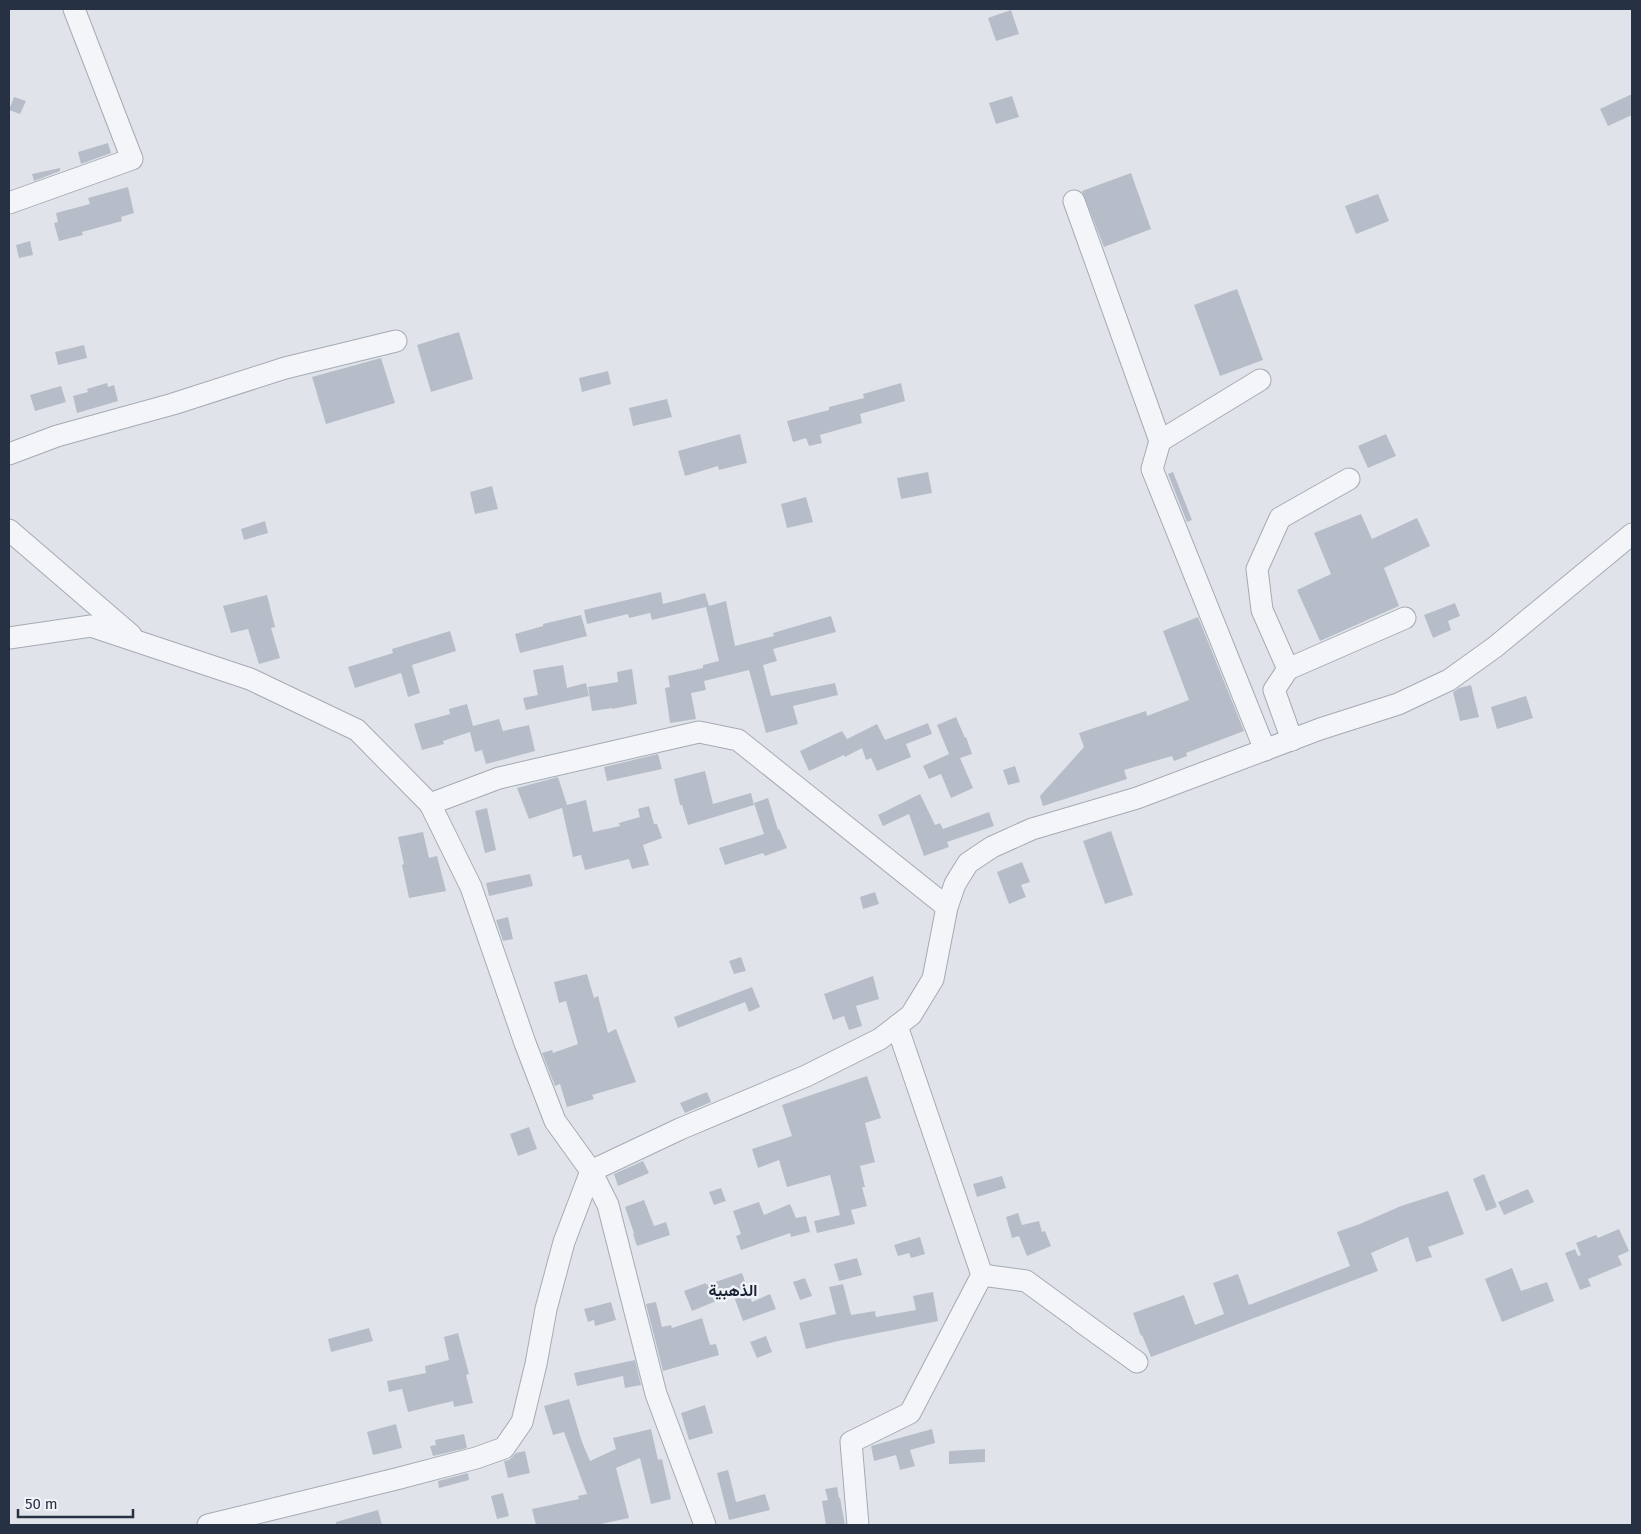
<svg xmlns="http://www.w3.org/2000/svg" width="1641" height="1534" font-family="'Fira Sans',Vazirmatn,sans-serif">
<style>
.building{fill:#b6bdc8}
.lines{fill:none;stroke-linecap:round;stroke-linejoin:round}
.minor-casing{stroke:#a4abb5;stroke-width:23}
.minor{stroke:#f3f5f8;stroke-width:21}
.labels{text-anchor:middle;stroke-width:5;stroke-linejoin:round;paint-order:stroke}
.quarter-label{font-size:16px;font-weight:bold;fill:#192234;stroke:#eff3f7}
</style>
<rect width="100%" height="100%" fill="#e0e4ea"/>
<g class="building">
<polygon points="1011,10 1019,34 996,41 988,18"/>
<polygon points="1632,94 1632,115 1608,126 1600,109"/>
<polygon points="1012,96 1019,117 996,124 989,103"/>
<polygon points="14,97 26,101 20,114 9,110"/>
<polygon points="108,143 111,153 81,164 78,152"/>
<polygon points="60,168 60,171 34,181 32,174"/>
<polygon points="1131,173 1151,229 1104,247 1082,191"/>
<polygon points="128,187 134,213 121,217 122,221 82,232 83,235 59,241 54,223 58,222 56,213 90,204 88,198"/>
<polygon points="1378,194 1389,221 1356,234 1345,206"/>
<polygon points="30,241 33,255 19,258 16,245"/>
<polygon points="1237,289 1263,360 1220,376 1194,305"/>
<polygon points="459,332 473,379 431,392 417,345"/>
<polygon points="84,345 87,358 58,365 55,352"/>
<polygon points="381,358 395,403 326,424 312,377"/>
<polygon points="608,371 611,384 582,392 579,378"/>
<polygon points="107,383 108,387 114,385 118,401 77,413 73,396 88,392 87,389"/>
<polygon points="901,383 905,401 860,414 862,423 820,435 822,443 809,446 806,438 793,442 787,421 829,410 829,407 864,398 863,394"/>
<polygon points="61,386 66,402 35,411 30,395"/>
<polygon points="667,399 672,417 633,426 629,408"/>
<polygon points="740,434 747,463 719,470 718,466 685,476 678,451"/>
<polygon points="1386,434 1396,456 1368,468 1358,446"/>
<polygon points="928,472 932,493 901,499 897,478"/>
<polygon points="1173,472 1192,520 1187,522 1168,474"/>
<polygon points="492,486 498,509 475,514 470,492"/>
<polygon points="806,497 813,522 787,528 781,504"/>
<polygon points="1361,514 1372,539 1417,518 1430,546 1384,568 1399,606 1320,641 1297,590 1331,574 1314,533"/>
<polygon points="265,521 268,533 244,540 241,529"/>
<polygon points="661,592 663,604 705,593 709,606 726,601 735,646 774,636 773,633 831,616 836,632 773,649 777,661 763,665 771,696 835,683 838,695 793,706 798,724 766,733 749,670 704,681 706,690 691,693 696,719 670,723 665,688 670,687 668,676 703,668 703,665 719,661 706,607 652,620 650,613 629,618 628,614 587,624 584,610"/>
<polygon points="267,595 275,627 271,628 280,658 259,664 248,629 231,633 223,606"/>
<polygon points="1455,603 1460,616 1448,621 1451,630 1433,638 1424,615"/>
<polygon points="581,615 587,636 520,653 515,634 543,626 543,624"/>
<polygon points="1198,617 1244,731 1186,753 1187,756 1174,761 1172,756 1124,770 1127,779 1043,806 1040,796 1084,747 1079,733 1146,711 1147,716 1189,700 1163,631"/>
<polygon points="450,631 456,651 412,665 420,693 408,697 401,673 355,688 348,667 393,653 392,649"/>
<polygon points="563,665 567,688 586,683 589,696 526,710 523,698 538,695 533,670"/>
<polygon points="632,669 637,704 612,709 612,708 592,711 588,687 618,682 617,672"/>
<polygon points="1471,685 1479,717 1460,721 1453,692 1459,688"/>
<polygon points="1526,696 1533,718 1497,729 1491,707"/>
<polygon points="467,704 473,726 499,719 503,731 529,725 535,751 486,764 482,750 475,752 470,732 443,741 444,744 422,750 414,724 450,714 449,709"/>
<polygon points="956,717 965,738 966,737 972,754 960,758 973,788 951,798 941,774 929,779 923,766 949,754 937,725"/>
<polygon points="928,723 932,734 906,744 911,757 877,771 871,758 866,760 862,748 845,757 844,755 809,771 800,751 842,731 847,739 877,724 885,740"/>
<polygon points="658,754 662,769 607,781 604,767"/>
<polygon points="1015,766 1020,782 1008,785 1003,770"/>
<polygon points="705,771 713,804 751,793 754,805 688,825 682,805 680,805 674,779"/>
<polygon points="558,777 567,805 586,800 593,832 620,826 619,823 640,817 638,809 649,806 654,824 657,824 662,838 643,845 649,865 632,869 629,859 585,870 581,855 573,857 562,808 529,819 517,788"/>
<polygon points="920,794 935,825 940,823 943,829 989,812 994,826 947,842 949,847 924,856 909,814 883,826 878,815"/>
<polygon points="768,798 778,830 779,829 787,848 765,856 763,853 725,865 719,848 764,834 754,803"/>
<polygon points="487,808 496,850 485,853 475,811"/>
<polygon points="1111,831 1133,895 1105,904 1083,841"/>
<polygon points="423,832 429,858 437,856 446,891 409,898 402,865 404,864 398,837"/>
<polygon points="1022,862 1030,882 1021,885 1026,897 1009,904 997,872"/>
<polygon points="530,874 533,886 489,896 486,883"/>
<polygon points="875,892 879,904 863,909 860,897"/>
<polygon points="508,917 513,939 503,941 496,920"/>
<polygon points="741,957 746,971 734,974 729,961"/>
<polygon points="587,974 594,998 598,996 608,1033 616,1029 636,1082 592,1095 594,1099 567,1107 560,1084 555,1086 542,1053 552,1050 553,1053 578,1044 566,1001 559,1003 554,982"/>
<polygon points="873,976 879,999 856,1006 862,1026 849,1030 844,1016 833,1020 824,994"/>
<polygon points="752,987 760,1007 749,1012 745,1002 678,1028 674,1017"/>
<polygon points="867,1076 881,1118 865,1123 875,1162 860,1166 865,1187 862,1187 867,1206 851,1210 855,1224 817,1233 814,1221 840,1215 830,1175 787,1187 779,1160 758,1168 752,1149 792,1136 782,1105"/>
<polygon points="707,1092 711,1102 685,1113 680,1103"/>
<polygon points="529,1127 537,1149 518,1156 510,1134"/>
<polygon points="643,1161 649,1173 618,1186 614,1174"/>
<polygon points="1484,1174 1497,1207 1486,1211 1473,1179"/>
<polygon points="1002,1176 1006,1188 977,1197 973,1184"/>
<polygon points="721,1188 726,1201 714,1205 709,1192"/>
<polygon points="1528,1189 1534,1202 1504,1215 1498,1202"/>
<polygon points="1448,1191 1464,1234 1428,1247 1432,1257 1416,1262 1408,1237 1371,1253 1378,1271 1151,1357 1142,1335 1141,1336 1133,1313 1184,1295 1195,1325 1224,1314 1213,1283 1238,1274 1249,1305 1350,1266 1337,1232 1360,1224 1401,1206"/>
<polygon points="644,1200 654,1226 666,1222 670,1235 637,1246 633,1234 634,1233 625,1207"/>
<polygon points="759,1202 764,1215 790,1204 796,1218 806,1216 810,1232 791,1237 790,1233 741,1250 736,1236 741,1234 733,1211"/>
<polygon points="1018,1213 1022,1225 1039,1221 1042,1232 1045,1231 1051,1246 1027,1256 1019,1236 1012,1238 1006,1217"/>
<polygon points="1619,1229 1629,1251 1618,1256 1622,1265 1588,1279 1591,1286 1580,1290 1565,1253 1575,1249 1578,1256 1581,1255 1576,1243 1596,1235 1598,1238"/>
<polygon points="920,1237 925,1254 911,1258 909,1253 898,1256 894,1245"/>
<polygon points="857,1258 862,1275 839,1281 834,1264"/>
<polygon points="1512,1268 1521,1291 1547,1282 1554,1301 1502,1322 1485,1279"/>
<polygon points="742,1273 752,1302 770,1294 776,1309 743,1321 733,1294 692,1311 684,1291 706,1283 706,1285"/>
<polygon points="805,1278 812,1296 800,1300 793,1282"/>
<polygon points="843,1284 851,1315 875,1311 876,1317 916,1310 913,1296 933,1292 938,1321 838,1341 806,1349 799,1323 836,1314 829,1287"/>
<polygon points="611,1302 616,1320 595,1326 594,1320 588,1322 584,1309"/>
<polygon points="656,1302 662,1327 671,1325 672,1328 702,1318 710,1345 716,1344 719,1355 663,1371 646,1304"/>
<polygon points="369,1328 373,1341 331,1352 328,1339"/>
<polygon points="458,1333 469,1374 466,1375 473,1403 454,1407 453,1401 408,1412 402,1389 389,1392 387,1381 426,1373 425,1366 449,1360 444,1337"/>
<polygon points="766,1336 772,1352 757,1358 750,1342"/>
<polygon points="635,1360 641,1385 625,1388 623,1376 577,1386 574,1373"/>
<polygon points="569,1399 582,1442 590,1461 616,1449 613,1438 651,1429 658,1460 662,1459 671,1499 651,1504 640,1458 616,1468 629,1518 596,1525 536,1525 532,1509 579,1499 578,1496 587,1494 564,1432 553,1435 544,1406"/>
<polygon points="705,1405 713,1433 689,1440 681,1413"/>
<polygon points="396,1424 402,1448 373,1455 367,1432"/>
<polygon points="932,1429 935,1443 910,1450 915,1466 900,1470 896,1455 874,1461 871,1446"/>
<polygon points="464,1434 467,1448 433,1456 430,1446 436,1445 435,1440"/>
<polygon points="985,1449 985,1462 949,1464 949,1451"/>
<polygon points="525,1451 530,1473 508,1478 504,1461 509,1460 516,1453"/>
<polygon points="728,1470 736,1502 765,1494 770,1510 729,1520 717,1473"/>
<polygon points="468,1473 469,1480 439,1488 438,1481"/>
<polygon points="837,1487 839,1498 840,1498 845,1525 826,1525 822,1501 828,1500 825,1489"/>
<polygon points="503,1493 509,1516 497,1519 491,1496"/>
<polygon points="378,1510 382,1525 336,1525 336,1522"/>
</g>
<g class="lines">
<defs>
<g id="minor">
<polyline points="1074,201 1160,441 1152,469 1265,750"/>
<polyline points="9,203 132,159 74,9"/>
<polyline points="1160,441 1260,380"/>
<polyline points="9,454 57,436 173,404 285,368 396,341"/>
<polyline points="9,530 131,635"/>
<polyline points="9,638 91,626 250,679 357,730 430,804 471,887 525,1043 555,1121 591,1171 608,1205 656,1394 705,1525"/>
<polyline points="1288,669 1262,610 1257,569 1280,518 1349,479"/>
<polyline points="1292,740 1274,690 1288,669 1405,618"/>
<polyline points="430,804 499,778 699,732 738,740 947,907"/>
<polyline points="897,1026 982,1275"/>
<polyline points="208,1525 396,1479 476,1458 504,1448 522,1422 536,1364 546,1309 564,1242 591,1171 680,1129 806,1076 880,1039 911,1015 933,979 947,907 955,884 968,863 992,847 1032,829 1137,798 1320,729 1398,704 1449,680 1495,647 1632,534"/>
<polyline points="858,1525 851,1442 910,1413 982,1275 1026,1281 1137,1362 1080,1321"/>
</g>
</defs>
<use href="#minor" class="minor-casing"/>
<use href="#minor" class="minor"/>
</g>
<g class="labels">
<g class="quarter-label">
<text x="733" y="1296">الذهبية</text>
</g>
</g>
<rect width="1641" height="1534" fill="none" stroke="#263143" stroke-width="20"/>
<path d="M18 1509v8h115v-8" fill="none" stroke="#263143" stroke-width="2.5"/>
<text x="25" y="1509" font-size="15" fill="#263143" stroke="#eff3f7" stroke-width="4" paint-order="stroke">50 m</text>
</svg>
